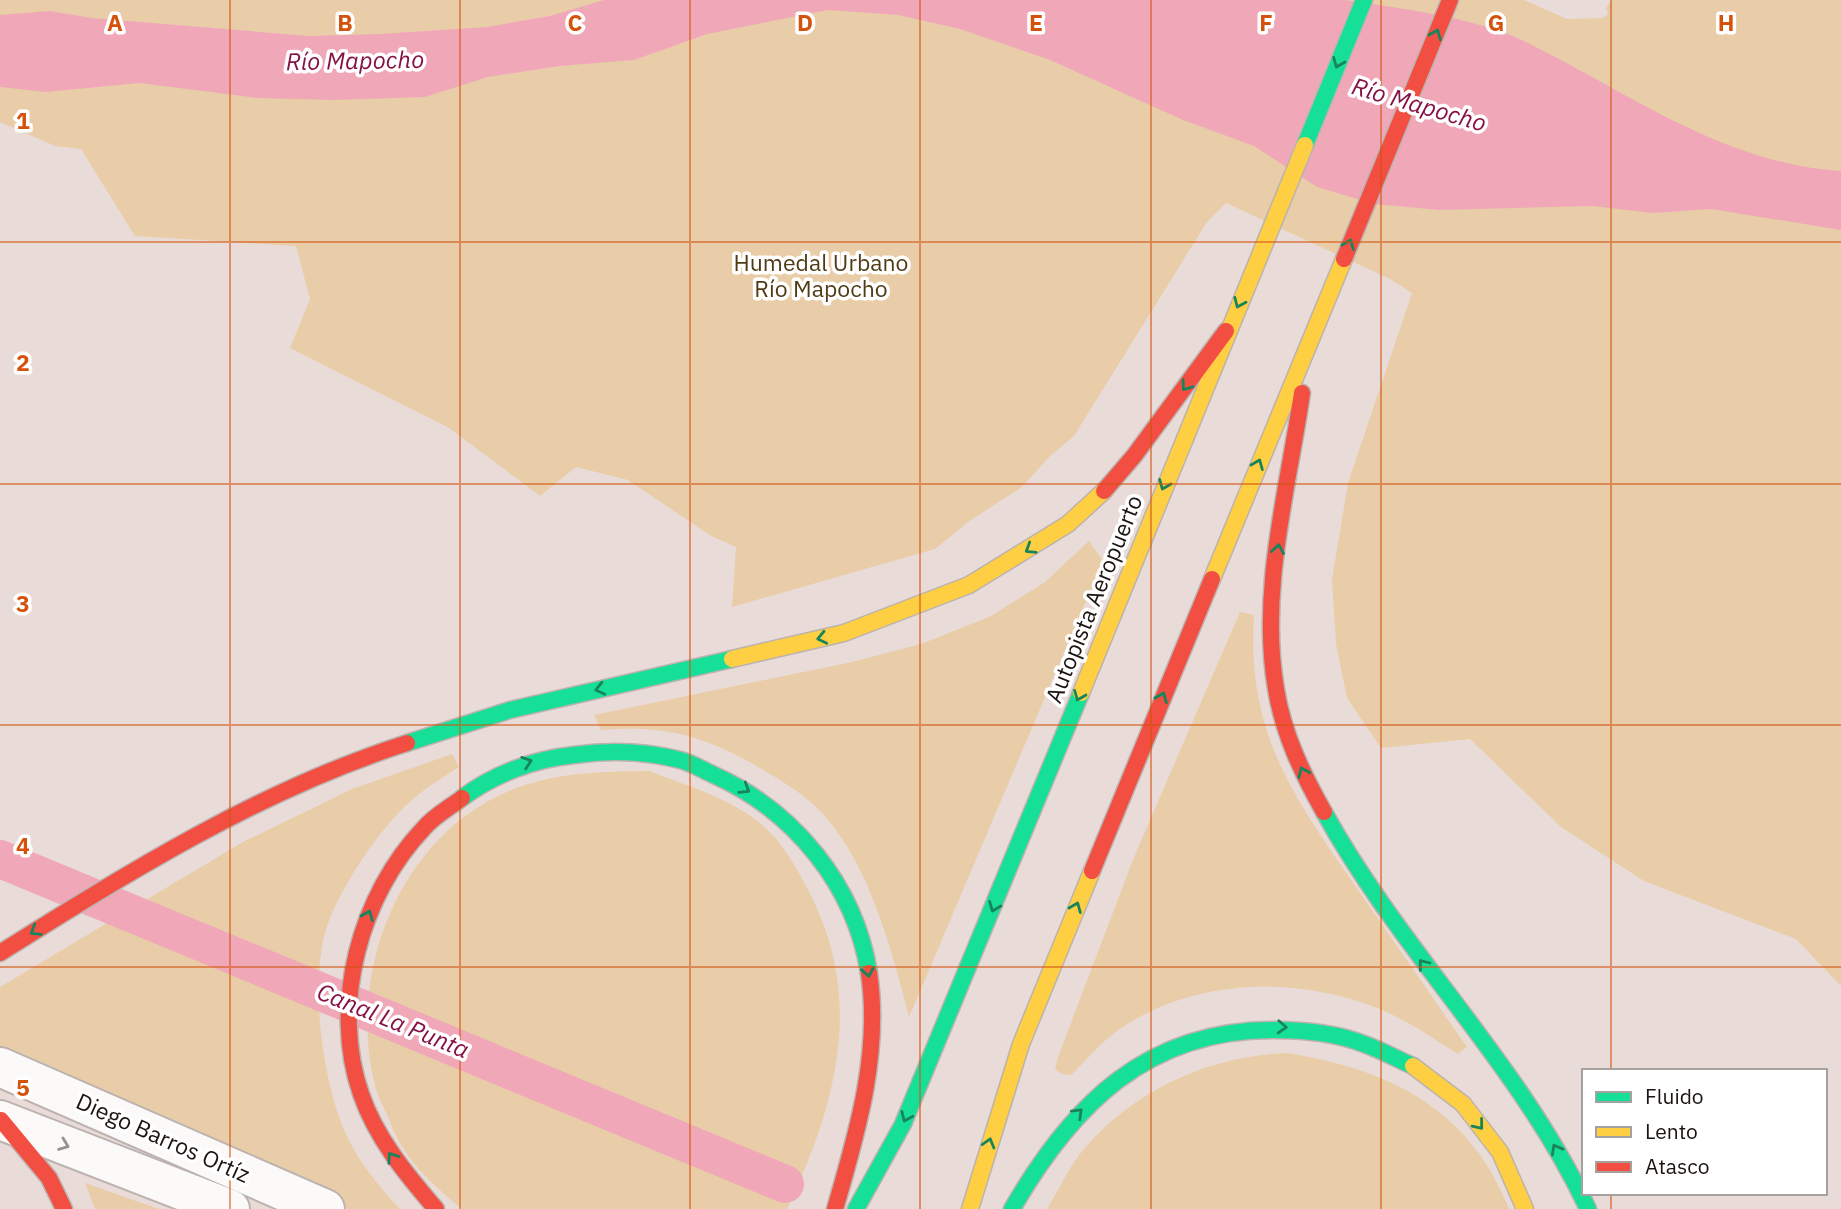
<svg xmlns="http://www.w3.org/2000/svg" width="1841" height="1209" font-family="'IBM Plex Sans',sans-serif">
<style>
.green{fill:#e8cda8}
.water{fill:#f0a8b9}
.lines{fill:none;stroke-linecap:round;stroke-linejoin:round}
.canal{stroke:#f0a8b9;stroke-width:38}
.street-casing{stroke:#bcb2af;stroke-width:42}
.fast-casing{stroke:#bcb2af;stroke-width:19}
.slow-casing{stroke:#bcb2af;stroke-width:19}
.jam-casing{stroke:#bcb2af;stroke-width:19}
.street{stroke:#fcfaf9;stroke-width:38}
.fast{stroke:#16e098;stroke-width:16}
.slow{stroke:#ffcf43;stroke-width:16}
.jam{stroke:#f24e42;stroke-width:16}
.oneway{stroke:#18845b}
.oneway2{stroke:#979291}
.grid{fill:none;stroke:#d4520c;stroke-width:2;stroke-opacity:0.55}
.labels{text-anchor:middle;stroke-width:7;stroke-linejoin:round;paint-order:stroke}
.park-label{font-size:23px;fill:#503b15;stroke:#fff}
.street-label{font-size:23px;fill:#1b1411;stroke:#fff}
.water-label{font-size:24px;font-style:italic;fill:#861143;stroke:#fff}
.grid-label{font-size:23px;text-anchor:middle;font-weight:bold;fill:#d4520c;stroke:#fff;stroke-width:7;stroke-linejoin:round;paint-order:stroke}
</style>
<rect width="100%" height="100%" fill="#e9dcd8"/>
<g class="green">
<polygon points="0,0 1524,0 1567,19 1603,18 1608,14 1606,8 1611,0 1841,0 1841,986 1796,939 1644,881 1561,827 1470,739 1381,748 1347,698 1336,644 1332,579 1348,483 1412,293 1390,279 1226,203 1207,222 1074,436 1050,456 1022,487 968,522 935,549 732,607 736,547 711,536 628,480 576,467 540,496 449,428 290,348 310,299 296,246 135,236 81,149 55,146 0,122"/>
<path d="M1089 541 1103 561 909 1017C892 951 869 863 822 813 802 792 777 778 753 764 700 734 660 725 601 730L594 715 852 662 921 644 991 616 1045 582Z"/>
<path d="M1240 612 1254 615C1246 738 1297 801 1363 897 1398 947 1432 997 1467 1047L1458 1054C1434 1039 1410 1022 1384 1011 1300 975 1193 977 1117 1031 1100 1043 1086 1061 1071 1075L1062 1074 1055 1069 1058 1057 1134 857Z"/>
<path d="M452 754 459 767C445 776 432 784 419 794 384 821 347 878 330 918 308 971 321 1069 341 1122 353 1155 376 1183 400 1209H349L320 1198 0 1054V987L243 842 352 789Z"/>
<path d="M649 771C685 785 726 797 756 820 779 837 794 863 807 888 866 997 837 1103 787 1209H462C440 1191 418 1172 403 1148 397 1140 393 1129 389 1119 384 1108 378 1097 375 1085 348 979 394 850 494 798 546 772 593 772 649 771Z"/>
<path d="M1287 1053C1389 1069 1470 1109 1509 1209H1047C1059 1190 1069 1166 1084 1149 1135 1089 1210 1056 1287 1053Z"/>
<polygon points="85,1183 159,1209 95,1209"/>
</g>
<path class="water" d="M604 0H1345C1399 8 1472 17 1522 40 1625 90 1722 164 1841 171V230L1711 209 1653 213 1592 206 1440 210 1374 204 1317 187 1254 146 1183 120 1050 60 960 29 898 15 828 10 707 34 634 60 559 66 488 77 425 97 333 100 259 98 139 83 46 92 0 87V15L50 11 92 18 309 36 380 34 487 27 550 16Z"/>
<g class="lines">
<polyline class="canal" points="0,859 785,1184"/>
<defs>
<g id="street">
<polyline points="0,1067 325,1209"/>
<polyline points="0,1120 230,1209"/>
</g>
<g id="fast">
<polyline points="1305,145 1364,0"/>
<polyline points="407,743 510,710 732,659"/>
<path d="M462 798C494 774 534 759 574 755 610 750 645 751 680 760 692 763 703 770 714 775 794 811 855 885 869 973"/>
<path d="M1324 812C1401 952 1520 1064 1588 1209"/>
<polyline points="856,1209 903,1124 1081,693"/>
<path d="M1012 1209C1072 1105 1147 1029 1275 1030 1304 1030 1336 1033 1364 1044 1381 1050 1397 1059 1413 1066"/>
</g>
<g id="slow">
<polyline points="1212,579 1344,259"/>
<polyline points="732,659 844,633 969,585 1068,524 1104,491"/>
<polyline points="1081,693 1305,145"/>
<polyline points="1413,1066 1463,1104 1500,1152 1525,1209"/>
<polyline points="970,1209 1021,1044 1092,871"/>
</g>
<g id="jam">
<polyline points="1344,259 1450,0"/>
<path d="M1302 393C1288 489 1259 591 1276 689 1283 733 1302 773 1324 812"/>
<polyline points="1104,491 1134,456 1226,331"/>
<polyline points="1092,871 1212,579"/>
<path d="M0 953C129 872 260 790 407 743"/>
<polyline points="1,1120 49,1178 64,1209"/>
<path d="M436 1209C406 1174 376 1138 361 1094 330 1005 360 895 424 828 434 816 449 808 462 798"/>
<path d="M835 1209C857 1133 881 1053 869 973"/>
</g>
</defs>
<use href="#street" class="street-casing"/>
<use href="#fast" class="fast-casing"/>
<use href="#slow" class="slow-casing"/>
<use href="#jam" class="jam-casing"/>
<use href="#street" class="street"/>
<use href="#fast" class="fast"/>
<use href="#slow" class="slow"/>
<use href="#jam" class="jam"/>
</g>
<defs><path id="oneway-chevron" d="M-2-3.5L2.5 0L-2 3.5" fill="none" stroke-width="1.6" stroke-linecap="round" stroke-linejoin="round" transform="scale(1.75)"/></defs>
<g class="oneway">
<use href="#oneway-chevron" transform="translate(1436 34) rotate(-68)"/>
<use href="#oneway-chevron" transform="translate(1338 63) rotate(112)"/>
<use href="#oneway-chevron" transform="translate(1349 244) rotate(-68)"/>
<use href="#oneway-chevron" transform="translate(1239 303) rotate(114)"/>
<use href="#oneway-chevron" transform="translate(1186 386) rotate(126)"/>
<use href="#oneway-chevron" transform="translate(1258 464) rotate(-68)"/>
<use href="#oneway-chevron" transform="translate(1164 485) rotate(112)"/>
<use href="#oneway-chevron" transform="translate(1030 549) rotate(148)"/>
<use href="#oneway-chevron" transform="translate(1278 549) rotate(-81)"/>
<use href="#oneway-chevron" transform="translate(822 638) rotate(167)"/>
<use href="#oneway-chevron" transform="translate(600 689) rotate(167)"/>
<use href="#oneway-chevron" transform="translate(1079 696) rotate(112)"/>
<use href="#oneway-chevron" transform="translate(1162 697) rotate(-68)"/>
<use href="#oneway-chevron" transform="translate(527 762) rotate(-19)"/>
<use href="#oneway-chevron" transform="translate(1303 772) rotate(-114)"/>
<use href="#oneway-chevron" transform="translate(745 789) rotate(32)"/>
<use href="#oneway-chevron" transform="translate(994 907) rotate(112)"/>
<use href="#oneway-chevron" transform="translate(1076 907) rotate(-68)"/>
<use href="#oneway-chevron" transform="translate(368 915) rotate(-68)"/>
<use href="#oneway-chevron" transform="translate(35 931) rotate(148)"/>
<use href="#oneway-chevron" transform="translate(1423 964) rotate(-128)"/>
<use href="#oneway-chevron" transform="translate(868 972) rotate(80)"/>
<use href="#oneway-chevron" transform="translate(1282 1027) rotate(3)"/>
<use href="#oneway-chevron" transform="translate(1078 1113) rotate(-44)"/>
<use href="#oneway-chevron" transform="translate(906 1117) rotate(114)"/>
<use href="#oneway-chevron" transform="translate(1479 1125) rotate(51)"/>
<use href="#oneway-chevron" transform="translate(989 1143) rotate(-74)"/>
<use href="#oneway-chevron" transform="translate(1556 1149) rotate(-119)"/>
<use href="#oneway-chevron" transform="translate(392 1157) rotate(-124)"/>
</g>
<use class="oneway2" href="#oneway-chevron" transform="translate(64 1145) rotate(21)"/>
<path class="grid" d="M230 0V1209M460 0V1209M690 0V1209M920 0V1209M1151 0V1209M1381 0V1209M1611 0V1071M0 242H1841M0 484H1841M0 725H1841M0 967H1841M1611 1193V1209"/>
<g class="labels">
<g class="park-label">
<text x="821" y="271">Humedal Urbano<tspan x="821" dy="26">Río Mapocho</tspan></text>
</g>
<g class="street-label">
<text transform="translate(1094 599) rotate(-68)" y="8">Autopista Aeropuerto</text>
<text transform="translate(163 1138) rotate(24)" y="8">Diego Barros Ortíz</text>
</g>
<g class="water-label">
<text transform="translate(355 61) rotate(-1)" y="8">Río Mapocho</text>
<text transform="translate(1419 105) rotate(16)" y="8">Río Mapocho</text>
<text transform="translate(393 1021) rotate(22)" y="8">Canal La Punta</text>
</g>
</g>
<g class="grid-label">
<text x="115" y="31">A</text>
<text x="345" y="31">B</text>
<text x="575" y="31">C</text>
<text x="805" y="31">D</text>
<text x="1036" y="31">E</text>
<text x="1266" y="31">F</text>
<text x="1496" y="31">G</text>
<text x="1726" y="31">H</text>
<text x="23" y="129">1</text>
<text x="23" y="371">2</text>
<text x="23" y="612">3</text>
<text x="23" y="854">4</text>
<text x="23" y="1096">5</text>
</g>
<rect x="1582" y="1069" width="245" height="126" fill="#ffffff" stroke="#a4a1a0" stroke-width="2"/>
<rect x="1596" y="1092" width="35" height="10" fill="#16e098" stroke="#a4a1a0" stroke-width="2"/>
<text x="1645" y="1104" font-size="21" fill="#1b1411">Fluido</text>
<rect x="1596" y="1127" width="35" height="10" fill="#ffcf43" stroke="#a4a1a0" stroke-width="2"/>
<text x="1645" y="1139" font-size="21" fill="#1b1411">Lento</text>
<rect x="1596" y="1162" width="35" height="10" fill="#f24e42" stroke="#a4a1a0" stroke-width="2"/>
<text x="1645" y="1174" font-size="21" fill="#1b1411">Atasco</text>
</svg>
